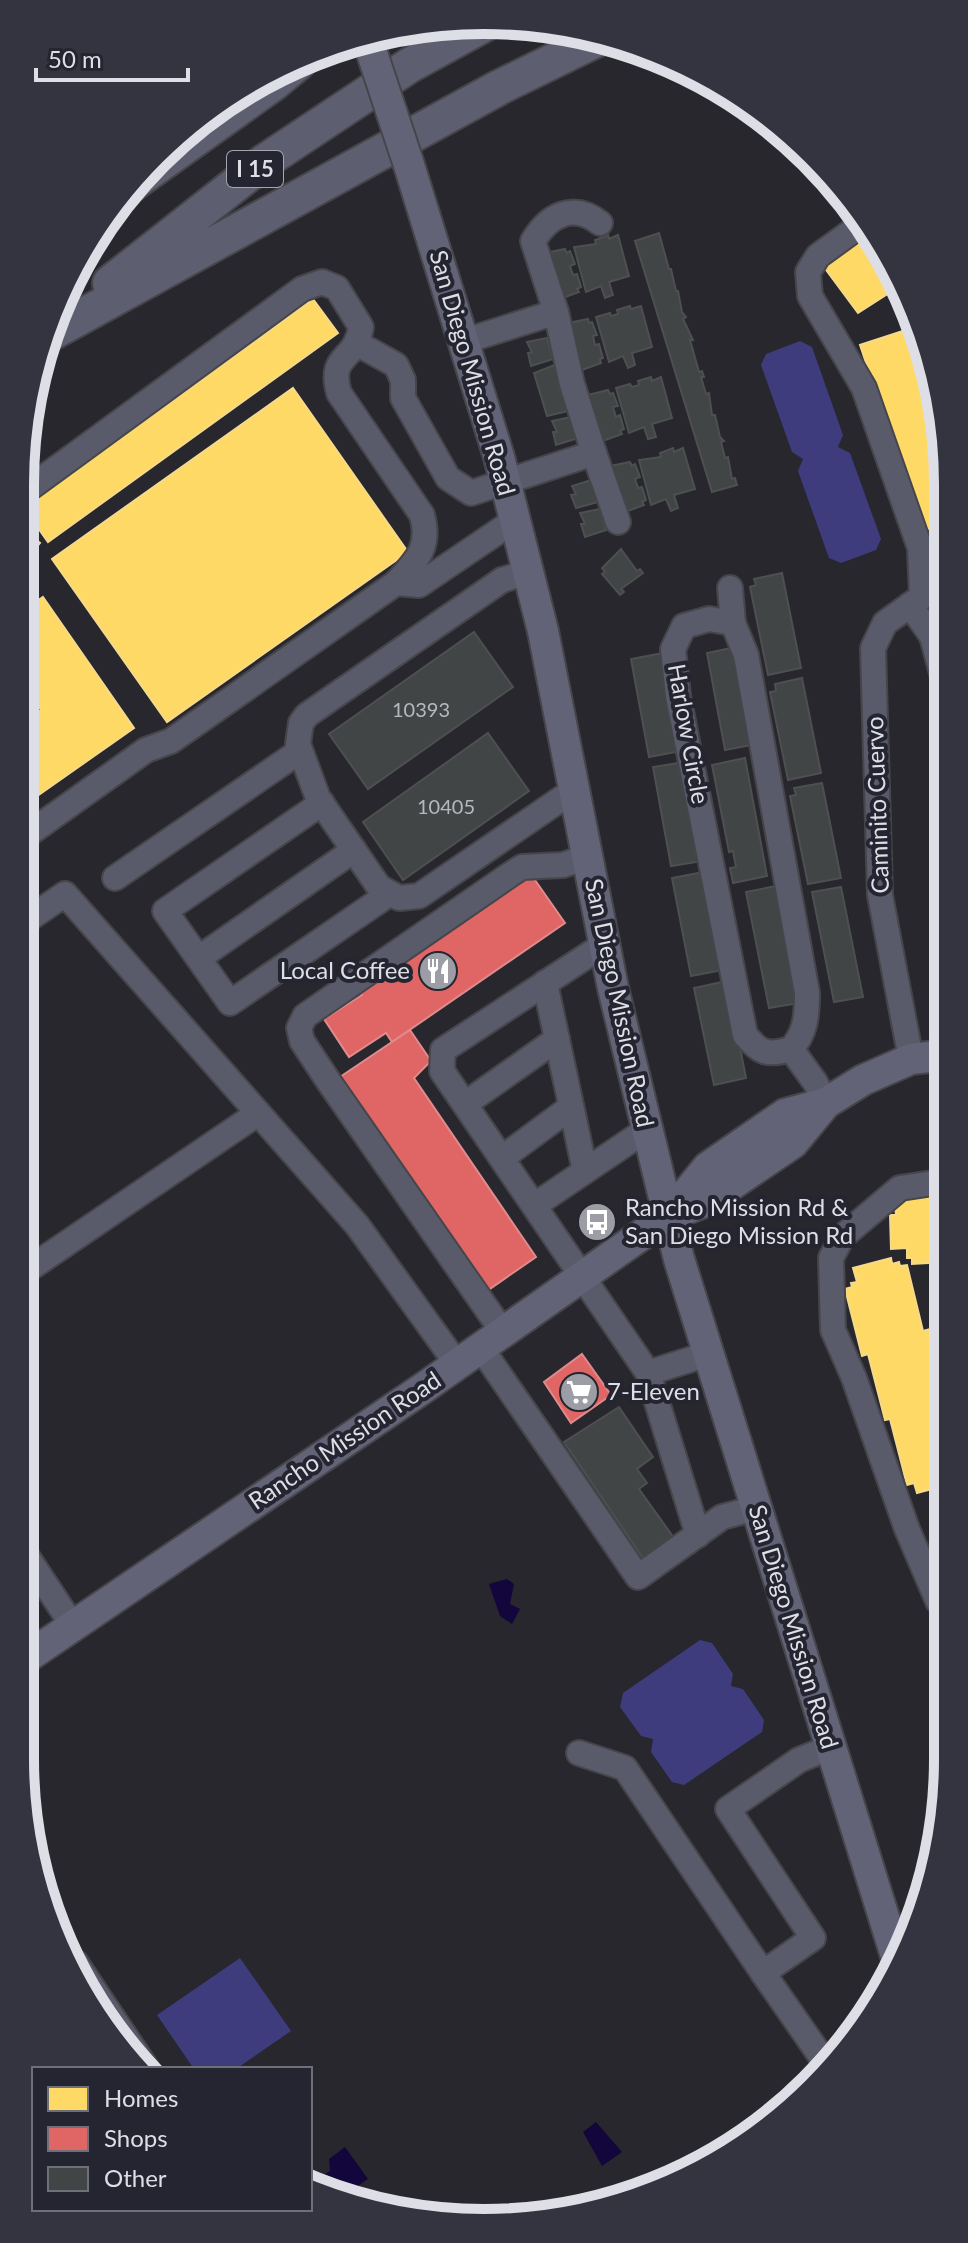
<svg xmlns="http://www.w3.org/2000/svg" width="968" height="2243" font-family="Lato,sans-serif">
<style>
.green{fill:#3f3c7e}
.water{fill:#12063c}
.homes{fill:#ffd966;stroke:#f5da8c;stroke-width:2}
.shops{fill:#e06666;stroke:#df8a8c;stroke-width:2}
.building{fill:#424546;stroke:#4d4f50;stroke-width:2}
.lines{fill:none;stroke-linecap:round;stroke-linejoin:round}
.minor-casing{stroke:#45454a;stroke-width:28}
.major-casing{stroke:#45454a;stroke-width:34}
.highway-casing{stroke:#45454a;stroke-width:38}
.minor{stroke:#595a6a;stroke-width:24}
.major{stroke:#636378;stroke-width:30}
.highway{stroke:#5e5e71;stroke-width:34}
.major-bridge-casing{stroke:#45454a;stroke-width:34;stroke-linecap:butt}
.major-bridge{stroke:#636378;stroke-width:30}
.labels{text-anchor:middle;stroke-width:8;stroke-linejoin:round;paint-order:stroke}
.number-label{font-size:20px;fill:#b6b8be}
.shield{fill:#242530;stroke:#a6a6af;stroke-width:2}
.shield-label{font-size:22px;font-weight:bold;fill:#dddee6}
.street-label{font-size:24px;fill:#dddee6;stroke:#242530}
.poi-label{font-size:24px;fill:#dddee6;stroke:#242530;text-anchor:start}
.rim{fill:none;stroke:#dddee6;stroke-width:10}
</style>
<rect width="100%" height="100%" fill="#27272d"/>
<g class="green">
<polygon points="800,341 812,347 843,435 838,447 850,453 881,539 876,550 841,563 829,558 798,471 803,459 792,452 761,365 766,354"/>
<polygon points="700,1640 712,1643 733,1674 731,1686 743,1689 764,1720 762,1732 684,1785 672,1782 651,1752 653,1739 641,1736 620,1707 623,1693"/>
<polygon points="240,1958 291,2031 236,2069 194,2069 157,2015"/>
</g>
<g class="water">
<polygon points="507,1579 514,1584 510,1604 520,1609 512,1624 500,1616 489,1584"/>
<polygon points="596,2122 622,2152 602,2166 583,2132"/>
<polygon points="345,2147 368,2179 344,2195 312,2183 330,2171 329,2159"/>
</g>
<g class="homes">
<polygon points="864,228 900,286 858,313 818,259"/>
<polygon points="313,299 338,333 48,542 24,508"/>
<polygon points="918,326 944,423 944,524 922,531 860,345"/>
<polygon points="293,388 408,552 167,722 52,559"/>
<polygon points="20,527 40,543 20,568"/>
<polygon points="43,597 134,728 20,808 20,724 41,710 20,681 20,613"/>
<polygon points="946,1196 946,1262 912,1264 912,1258 907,1258 907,1248 891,1249 890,1215 896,1215 895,1206 899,1206 899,1199"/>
<polygon points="891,1258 892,1264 899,1262 900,1266 907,1265 923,1331 934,1328 945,1369 935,1371 941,1396 947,1394 947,1485 917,1493 914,1483 907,1485 890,1419 885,1420 868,1354 862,1356 845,1289 852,1287 851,1283 857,1282 853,1268"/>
</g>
<g class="shops">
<polygon points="528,870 565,923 392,1042 386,1033 349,1057 324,1019 362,995 357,988"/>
<polygon points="410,1030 431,1061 414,1078 536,1257 484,1293 340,1077"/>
<polygon points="582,1354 611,1395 571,1423 544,1382"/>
</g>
<g class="building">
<polygon points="659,233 669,269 671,269 676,291 678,291 682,312 686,317 683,319 693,340 690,340 699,372 702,371 704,377 701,377 706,394 709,393 712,415 715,415 720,437 724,441 721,442 725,458 728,457 732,479 735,478 737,485 712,492 635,241"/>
<polygon points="608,235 609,239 618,235 629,276 609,282 613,295 605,298 601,286 586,292 574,247 596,244 595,240"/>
<polygon points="565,249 567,253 570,251 575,264 570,266 573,275 577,274 581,287 577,289 579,292 560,299 545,253"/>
<polygon points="630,306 631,309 641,306 652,347 632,353 635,365 628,368 623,356 609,362 596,317 610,313 611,316 618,314 617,310"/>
<polygon points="588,319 589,323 592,322 597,335 593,336 595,345 599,344 603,358 600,359 601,363 582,370 568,323"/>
<polygon points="547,338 553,359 531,366 528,353 532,352 527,342"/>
<polygon points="557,364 572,410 547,416 534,373"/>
<polygon points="651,377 652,381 661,377 672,418 652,424 656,437 648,439 644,427 629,433 616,388 630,384 632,387 639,385 638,381"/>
<polygon points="608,390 610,394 613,393 618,406 613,407 616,417 620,415 624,429 620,431 622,434 603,441 588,395"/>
<polygon points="571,417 578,438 556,445 553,432 557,432 552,421"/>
<polygon points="673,448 674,452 683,448 695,489 674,495 678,508 671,511 666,499 651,505 639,460 661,457 660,453"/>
<polygon points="630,462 632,466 635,464 640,477 635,479 638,488 642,487 646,500 642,502 644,505 625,512 610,466"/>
<polygon points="591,480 598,502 576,508 571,495 576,494 572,486"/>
<polygon points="600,509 606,530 585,537 581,524 585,524 580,513"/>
<polygon points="621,549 637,571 640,569 643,573 621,589 624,592 620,595 602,574 605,572 602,568"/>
<polygon points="782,573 801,668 768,675 750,587 756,585 754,579"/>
<polygon points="474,632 513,687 368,789 329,734"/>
<polygon points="736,647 757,744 725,750 707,653"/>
<polygon points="663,653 681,751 649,757 631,659"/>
<polygon points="802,678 821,773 788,780 770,692 776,691 775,684"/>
<polygon points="488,733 529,791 403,880 363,822"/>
<polygon points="745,758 767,876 733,883 730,868 736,867 733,851 729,852 712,765"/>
<polygon points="685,762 703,861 671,866 653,767"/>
<polygon points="822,783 841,878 808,884 790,796 796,795 794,788"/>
<polygon points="704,872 723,970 691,976 672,878"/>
<polygon points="781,885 805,1002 769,1008 746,892"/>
<polygon points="841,887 863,997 834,1002 812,892"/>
<polygon points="727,981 746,1078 714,1085 694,988"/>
<polygon points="619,1407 653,1457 637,1469 647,1483 639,1489 679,1545 649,1567 564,1442"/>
</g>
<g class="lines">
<defs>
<g id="minor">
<polyline points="862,224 818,256 808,272 810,296 864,388 920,548 922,597"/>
<path d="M465 341 556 312 533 241C549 215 573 202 600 223"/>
<polyline points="358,344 396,365 403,380 403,398 448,478 471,493 594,453 572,384 556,312"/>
<polyline points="594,453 618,522"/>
<polyline points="528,572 502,580 307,715 301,723 298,744 318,798 379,887 399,898 419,896 574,790"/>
<polyline points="396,583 419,585 515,520"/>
<polyline points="730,588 733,623"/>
<polyline points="910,605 932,636 945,684"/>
<polyline points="322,803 165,911 230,1003 389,894"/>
<path d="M20 840 146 750 171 741 396 583C417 560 431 547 422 515L339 393C328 353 355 363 361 327L337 288 322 282 302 289 20 495"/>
<polyline points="115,878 300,751"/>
<polyline points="20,925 65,894 357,1225 457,1364"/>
<polyline points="605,944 443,1050 442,1071 648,1373"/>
<polyline points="199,958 354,850"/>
<polyline points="545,983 585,1171"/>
<path d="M791 1049C767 1056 760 1053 745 1035L678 696 673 649 684 626 709 619 733 623 746 655 807 993C807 1014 806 1033 791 1049L815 1082 826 1103"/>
<polyline points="911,1059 880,895 873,648 885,623 944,581"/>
<polyline points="465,1104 557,1039"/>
<polyline points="502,1158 571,1107"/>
<polyline points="946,1181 900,1188 842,1237 831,1258 833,1330 854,1378 907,1529 938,1601 948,1605"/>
<polyline points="535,1205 646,1130"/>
<polyline points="20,1275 257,1114"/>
<polyline points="503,1332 329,1082 302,1041 299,1028 305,1016 511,874 522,867 563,865 587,857"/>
<polyline points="481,1348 638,1577 722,1517 756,1508"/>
<polyline points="698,1535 648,1373 708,1354"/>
<polyline points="28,1558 73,1626"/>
<polyline points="579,1753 625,1768 763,1973 813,1938 728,1809 799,1760 831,1747"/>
<polyline points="76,1963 147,2069"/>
<polyline points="763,1973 829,2068"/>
</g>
<g id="major">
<polyline points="409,165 499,457 543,631 613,988 679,1259 896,1956"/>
<polyline points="826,1103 793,1143 709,1200 667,1217 708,1167 785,1114 826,1103 863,1080 911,1059 946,1055"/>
<polyline points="20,1662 422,1389 667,1217"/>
</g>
<g id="highway">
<polyline points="131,185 274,83 298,63"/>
<polyline points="110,283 264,162 410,65 483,25"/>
<polyline points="44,337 500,87 596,40"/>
</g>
</defs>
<use href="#minor" class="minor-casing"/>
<use href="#major" class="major-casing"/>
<use href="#highway" class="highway-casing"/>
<use href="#minor" class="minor"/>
<use href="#major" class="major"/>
<use href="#highway" class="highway"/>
<defs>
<polyline id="major-bridge" points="369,44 409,165"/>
</defs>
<use href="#major-bridge" class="major-bridge-casing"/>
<use href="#major-bridge" class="major-bridge"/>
</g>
<defs>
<symbol id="restaurant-disc" viewBox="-11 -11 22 22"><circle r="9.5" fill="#9d9ea5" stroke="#242530"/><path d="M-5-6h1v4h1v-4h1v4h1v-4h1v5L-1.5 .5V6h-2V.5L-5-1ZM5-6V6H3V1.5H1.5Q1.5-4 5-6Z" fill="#fff"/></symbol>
<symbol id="bus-disc" viewBox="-11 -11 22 22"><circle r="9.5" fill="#9d9ea5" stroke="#242530"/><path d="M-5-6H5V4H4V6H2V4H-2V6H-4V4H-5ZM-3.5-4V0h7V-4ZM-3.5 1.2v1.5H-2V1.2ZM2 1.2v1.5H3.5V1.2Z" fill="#fff"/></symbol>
<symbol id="supermarket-disc" viewBox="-11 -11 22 22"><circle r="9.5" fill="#9d9ea5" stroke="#242530"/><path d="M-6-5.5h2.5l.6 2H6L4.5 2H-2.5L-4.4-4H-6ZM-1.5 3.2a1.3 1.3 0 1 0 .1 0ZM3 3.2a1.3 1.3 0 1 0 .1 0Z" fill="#fff"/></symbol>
</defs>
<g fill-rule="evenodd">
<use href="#restaurant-disc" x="416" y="949" width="44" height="44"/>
<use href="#bus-disc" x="575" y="1200" width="44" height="44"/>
<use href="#supermarket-disc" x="557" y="1370" width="44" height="44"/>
</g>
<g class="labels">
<g class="number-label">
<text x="421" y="717">10393</text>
<text x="446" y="814">10405</text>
</g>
<rect class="shield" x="227" y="151" width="56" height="36" rx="6"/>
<g class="shield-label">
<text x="255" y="177">I 15</text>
</g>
<g class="street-label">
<text transform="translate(472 373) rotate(74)" y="8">San Diego Mission Road</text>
<text transform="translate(688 734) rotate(80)" y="8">Harlow Circle</text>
<text transform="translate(878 805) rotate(-92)" y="8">Caminito Cuervo</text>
<text transform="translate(619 1003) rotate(78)" y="8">San Diego Mission Road</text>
<text transform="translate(345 1441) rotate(-34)" y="8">Rancho Mission Road</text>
<text transform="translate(793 1627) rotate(73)" y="8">San Diego Mission Road</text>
</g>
<g class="poi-label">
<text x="410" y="979" text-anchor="end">Local Coffee</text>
<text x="625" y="1216">Rancho Mission Rd &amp;<tspan x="625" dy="28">San Diego Mission Rd</tspan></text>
<text x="607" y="1400">7-Eleven</text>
</g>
</g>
<path d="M0 0H968V2243H0ZM484 34H484A450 450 0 0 1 934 484V1759A450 450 0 0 1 484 2209H484A450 450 0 0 1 34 1759V484A450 450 0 0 1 484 34Z" fill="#33343f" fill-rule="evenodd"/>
<path class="rim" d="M484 34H484A450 450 0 0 1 934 484V1759A450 450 0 0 1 484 2209H484A450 450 0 0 1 34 1759V484A450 450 0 0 1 484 34Z"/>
<rect x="32" y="2067" width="280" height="144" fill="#242530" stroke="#6e6f79" stroke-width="2"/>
<rect x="48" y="2087" width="40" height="24" fill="#ffd966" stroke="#6e6f79" stroke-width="2"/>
<text x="104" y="2107" font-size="24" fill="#dddee6">Homes</text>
<rect x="48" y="2127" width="40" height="24" fill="#e06666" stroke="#6e6f79" stroke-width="2"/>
<text x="104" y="2147" font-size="24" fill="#dddee6">Shops</text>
<rect x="48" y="2167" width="40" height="24" fill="#424546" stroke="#6e6f79" stroke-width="2"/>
<text x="104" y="2187" font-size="24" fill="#dddee6">Other</text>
<path d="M36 68v12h152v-12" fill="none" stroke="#dddee6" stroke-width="4"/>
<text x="48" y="68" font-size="24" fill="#dddee6" stroke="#242530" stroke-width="6" paint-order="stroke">50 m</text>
</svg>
